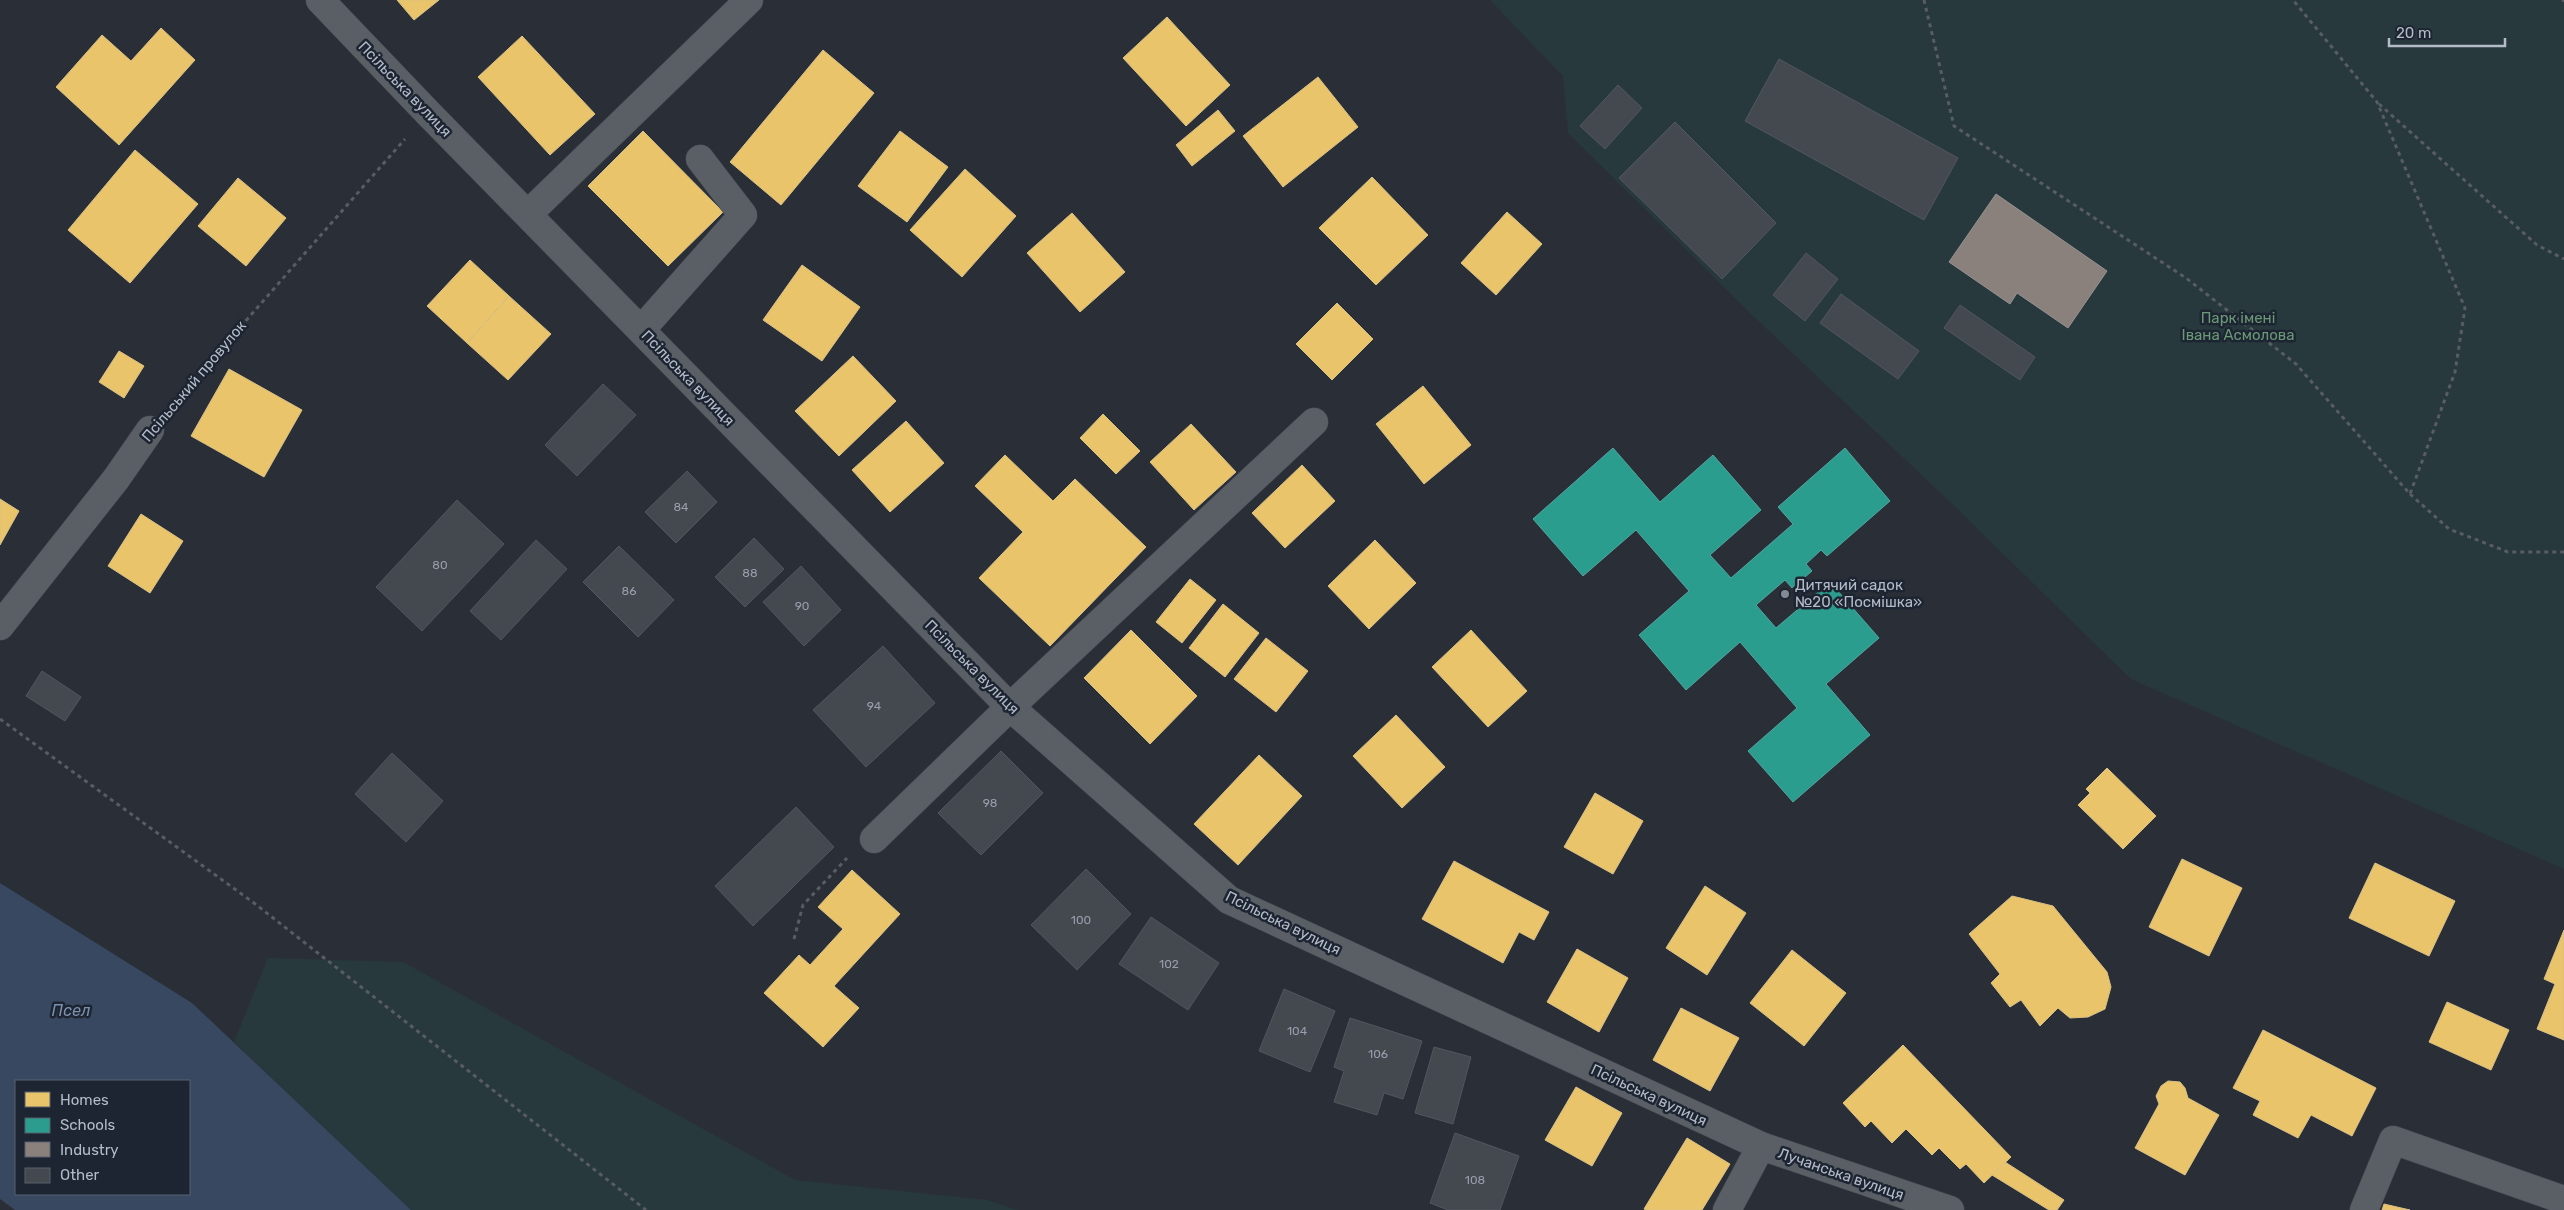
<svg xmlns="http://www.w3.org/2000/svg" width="2564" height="1210" font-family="Rubik,sans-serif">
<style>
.green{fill:#27393d}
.water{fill:#384861;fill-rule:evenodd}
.homes{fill:#e9c46a;stroke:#d9c186}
.schools{fill:#2a9d8f;stroke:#53a6a0}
.industry{fill:#8a817c;stroke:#979293}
.building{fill:#44484f;stroke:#52575f}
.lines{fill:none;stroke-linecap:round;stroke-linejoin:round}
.minor-casing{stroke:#464a50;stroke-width:29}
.path{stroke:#575d62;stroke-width:3;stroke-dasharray:4 4;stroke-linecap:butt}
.minor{stroke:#5a5e65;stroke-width:28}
.poi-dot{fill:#848a95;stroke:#1d2532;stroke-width:2}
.labels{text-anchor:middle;stroke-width:5;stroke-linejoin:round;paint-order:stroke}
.number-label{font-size:12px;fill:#989eaa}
.street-label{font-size:15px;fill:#b4bbc8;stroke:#1d2532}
.park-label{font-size:15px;fill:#6b9876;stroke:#1d2532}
.poi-label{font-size:15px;fill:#b4bbc8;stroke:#1d2532;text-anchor:start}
.water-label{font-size:16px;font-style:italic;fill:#7c91af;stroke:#1d2532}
</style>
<rect width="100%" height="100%" fill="#2a2f37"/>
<g class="green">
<polygon points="1490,0 2564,0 2564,869 2131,679 1945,497 1750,313 1568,133 1563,76"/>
<polygon points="268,958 403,962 795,1180 987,1200 1018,1210 411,1210 234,1042"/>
</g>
<path class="water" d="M0 883 192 1003 411 1210H15L0 1199ZM16 1081H189V1194H16Z"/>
<g class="homes">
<polygon points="397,0 439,0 414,20"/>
<polygon points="1167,17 1230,85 1186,126 1123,58"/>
<polygon points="161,28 195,60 119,145 56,87 102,35 131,61"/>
<polygon points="522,36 595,114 550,155 478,77"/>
<polygon points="823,50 874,93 781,205 730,162"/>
<polygon points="1318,77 1358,127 1283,187 1243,136"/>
<polygon points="1218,110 1235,131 1192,166 1176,145"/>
<polygon points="643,131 723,212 668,266 588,186"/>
<polygon points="900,131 948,167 907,222 858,186"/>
<polygon points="135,150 198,204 130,283 68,230"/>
<polygon points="965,169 1016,216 962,277 910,230"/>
<polygon points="1372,177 1428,235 1376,285 1319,228"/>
<polygon points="238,178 286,218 246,266 198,226"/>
<polygon points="1507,212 1542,244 1496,295 1461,263"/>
<polygon points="1072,213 1125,272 1080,312 1027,253"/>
<polygon points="470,260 509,296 467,343 427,306"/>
<polygon points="802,265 860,307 822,361 763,320"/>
<polygon points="509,296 551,334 508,380 467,343"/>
<polygon points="1337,303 1373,339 1332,380 1296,344"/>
<polygon points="119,351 144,366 124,398 99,382"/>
<polygon points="853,356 896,401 839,456 795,411"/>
<polygon points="229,369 302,410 264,477 191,436"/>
<polygon points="1423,386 1471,445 1424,484 1376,424"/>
<polygon points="1103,414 1140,451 1116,474 1080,438"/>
<polygon points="906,421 944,463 890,512 852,470"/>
<polygon points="1191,424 1236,472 1194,510 1150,462"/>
<polygon points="1005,455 1053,501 1075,479 1146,547 1050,646 979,578 1023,532 975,486"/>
<polygon points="1302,465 1335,501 1285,548 1252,513"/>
<polygon points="0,499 19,511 0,545"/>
<polygon points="141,514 183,541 150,593 108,566"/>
<polygon points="1375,540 1416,583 1369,629 1328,586"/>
<polygon points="1190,579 1216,600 1182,643 1156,622"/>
<polygon points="1223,604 1259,633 1225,677 1189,648"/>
<polygon points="1131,630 1197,696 1150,744 1084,678"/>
<polygon points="1471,630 1527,691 1488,727 1432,667"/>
<polygon points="1266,638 1308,671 1276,712 1234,679"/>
<polygon points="1396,715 1445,767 1402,808 1353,756"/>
<polygon points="1259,755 1302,796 1238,865 1194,824"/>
<polygon points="2107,768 2156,816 2123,849 2078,805 2090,793 2086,789"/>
<polygon points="1595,793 1643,821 1613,874 1564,847"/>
<polygon points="2182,859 2242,888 2209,956 2149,927"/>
<polygon points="1454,861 1549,912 1534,940 1519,932 1503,963 1422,919"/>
<polygon points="2375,863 2455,901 2429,956 2349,918"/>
<polygon points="852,870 900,914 834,986 859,1008 823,1047 764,993 799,955 810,965 843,929 818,907"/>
<polygon points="1705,886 1746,913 1707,975 1666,948"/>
<polygon points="2012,896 2053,906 2107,972 2111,987 2105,1009 2088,1017 2070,1018 2058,1008 2040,1026 2021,1000 2010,1007 1991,983 2000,974 1969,934"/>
<polygon points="2564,930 2564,1040 2537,1029 2555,984 2544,979"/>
<polygon points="1577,949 1628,978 1599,1032 1547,1002"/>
<polygon points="1792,950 1846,993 1804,1046 1750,1003"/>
<polygon points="2447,1002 2509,1030 2491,1070 2429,1042"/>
<polygon points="1681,1008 1739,1038 1710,1091 1653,1060"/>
<polygon points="2263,1030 2376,1088 2352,1136 2311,1115 2298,1138 2253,1115 2260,1101 2233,1088"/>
<polygon points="1903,1045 2011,1157 1984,1183 1966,1164 1960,1169 1939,1148 1932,1155 1906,1129 1892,1143 1871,1121 1865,1127 1843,1103"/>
<polygon points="2168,1081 2180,1082 2185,1088 2188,1098 2219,1115 2185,1175 2135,1148 2159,1104 2156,1096 2161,1086"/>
<polygon points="1576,1087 1622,1113 1592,1166 1545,1140"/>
<polygon points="1687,1138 1730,1164 1702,1210 1646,1210 1644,1209"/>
<polygon points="2005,1162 2064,1200 2057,1210 2049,1210 1992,1175"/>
<polygon points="2384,1204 2410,1210 2382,1210"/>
</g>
<polygon class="schools" points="1613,448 1660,502 1713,455 1761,510 1710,555 1731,578 1793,524 1778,507 1845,448 1890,501 1827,556 1821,550 1806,564 1812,571 1792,588 1785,580 1756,605 1776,628 1830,582 1879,638 1826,684 1870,735 1793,802 1748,751 1797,708 1740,642 1686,690 1639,635 1689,591 1636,530 1583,576 1533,519"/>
<polygon class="industry" points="1996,194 2107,271 2068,328 2017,293 2010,304 1949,262"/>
<g class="building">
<polygon points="1779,59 1958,158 1924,220 1745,121"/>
<polygon points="1618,85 1642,108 1605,149 1580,126"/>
<polygon points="1675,122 1776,223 1722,279 1619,178"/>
<polygon points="1806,253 1838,279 1805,321 1773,295"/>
<polygon points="1841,294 1919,351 1898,379 1820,323"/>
<polygon points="1960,305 2035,357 2020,380 1944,328"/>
<polygon points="603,384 636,415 577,476 545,445"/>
<polygon points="687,471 717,502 676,543 645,512"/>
<polygon points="457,500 504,544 422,631 376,587"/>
<polygon points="754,538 784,569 745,607 715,577"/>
<polygon points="536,540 567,569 501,640 470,611"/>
<polygon points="619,546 674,600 638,637 583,582"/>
<polygon points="801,566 841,610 804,646 763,602"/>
<polygon points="883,646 935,703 866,767 813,710"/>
<polygon points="42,671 81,697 65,721 26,696"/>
<polygon points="1001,751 1043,793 981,855 938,813"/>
<polygon points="392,753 443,801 406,842 355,794"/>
<polygon points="796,807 834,847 753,926 715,886"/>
<polygon points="1086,869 1131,914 1077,970 1031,925"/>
<polygon points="1151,917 1219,963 1188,1010 1119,964"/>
<polygon points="1284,989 1335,1011 1310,1072 1259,1051"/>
<polygon points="1350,1018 1422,1041 1403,1099 1384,1093 1377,1115 1334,1102 1344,1071 1334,1067"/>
<polygon points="1434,1047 1471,1057 1453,1124 1415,1113"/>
<polygon points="1455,1133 1519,1156 1500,1210 1448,1210 1430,1203"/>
</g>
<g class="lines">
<defs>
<g id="minor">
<polyline points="320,0 428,113 1010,707 1229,900 1761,1146 1950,1210"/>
<polyline points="528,214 749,0"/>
<polyline points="641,330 743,215 700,159"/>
<polyline points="0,626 116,479 150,430"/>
<polyline points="874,839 1010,707 1314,422"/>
<polyline points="1727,1210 1761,1146"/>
<polyline points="2364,1210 2393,1140 2564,1200"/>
</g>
</defs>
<use href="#minor" class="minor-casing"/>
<g class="path">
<polyline points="1924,0 1954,126 2186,278 2296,364 2410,494 2455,372 2465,308 2377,102 2293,0"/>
<polyline points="2562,0 2564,1"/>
<polyline points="2379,104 2537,245 2564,259"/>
<polyline points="172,405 405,139"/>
<polyline points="2410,494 2449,529 2508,552 2564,552"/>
<polyline points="0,719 254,903 646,1210"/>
<polyline points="794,939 803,905 847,858"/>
</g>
<use href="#minor" class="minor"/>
</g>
<circle class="poi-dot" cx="1785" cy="594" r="5"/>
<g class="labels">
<g class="number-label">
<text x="681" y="511">84</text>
<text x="440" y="569">80</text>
<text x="750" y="577">88</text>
<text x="629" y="595">86</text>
<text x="802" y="610">90</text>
<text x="874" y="710">94</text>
<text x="990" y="807">98</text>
<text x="1081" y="924">100</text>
<text x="1169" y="968">102</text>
<text x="1297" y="1035">104</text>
<text x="1378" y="1058">106</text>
<text x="1475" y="1184">108</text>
</g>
<g class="street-label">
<text transform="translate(405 89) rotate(46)" y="5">Псільська вулиця</text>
<text transform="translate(688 378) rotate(46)" y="5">Псільська вулиця</text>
<text transform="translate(194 381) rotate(-50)" y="5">Псільський провулок</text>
<text transform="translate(972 667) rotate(45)" y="5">Псільська вулиця</text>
<text transform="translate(1283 923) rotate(26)" y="5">Псільська вулиця</text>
<text transform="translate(1649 1095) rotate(25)" y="5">Псільська вулиця</text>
<text transform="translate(1841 1174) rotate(19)" y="5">Лучанська вулиця</text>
</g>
<g class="park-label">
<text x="2238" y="323">Парк імені<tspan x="2238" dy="17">Івана Асмолова</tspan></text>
</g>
<g class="poi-label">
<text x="1795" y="590">Дитячий садок<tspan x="1795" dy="17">№20 «Посмішка»</tspan></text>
</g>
<g class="water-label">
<text x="71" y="1016">Псел</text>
</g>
</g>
<rect x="15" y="1080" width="175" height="115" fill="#1d2532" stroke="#59616e"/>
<rect x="25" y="1092" width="25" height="15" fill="#e9c46a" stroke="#59616e"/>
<text x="60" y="1105" font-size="15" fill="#b4bbc8">Homes</text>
<rect x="25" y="1118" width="25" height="15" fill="#2a9d8f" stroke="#59616e"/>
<text x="60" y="1130" font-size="15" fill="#b4bbc8">Schools</text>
<rect x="25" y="1142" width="25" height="15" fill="#8a817c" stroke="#59616e"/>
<text x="60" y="1155" font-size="15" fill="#b4bbc8">Industry</text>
<rect x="25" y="1168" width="25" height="15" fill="#44484f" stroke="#59616e"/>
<text x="60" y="1180" font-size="15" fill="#b4bbc8">Other</text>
<path d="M2389 38v8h116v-8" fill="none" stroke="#b4bbc8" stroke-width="2.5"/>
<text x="2396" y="38" font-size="15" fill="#b4bbc8" stroke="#1d2532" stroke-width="4" paint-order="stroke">20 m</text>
</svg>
